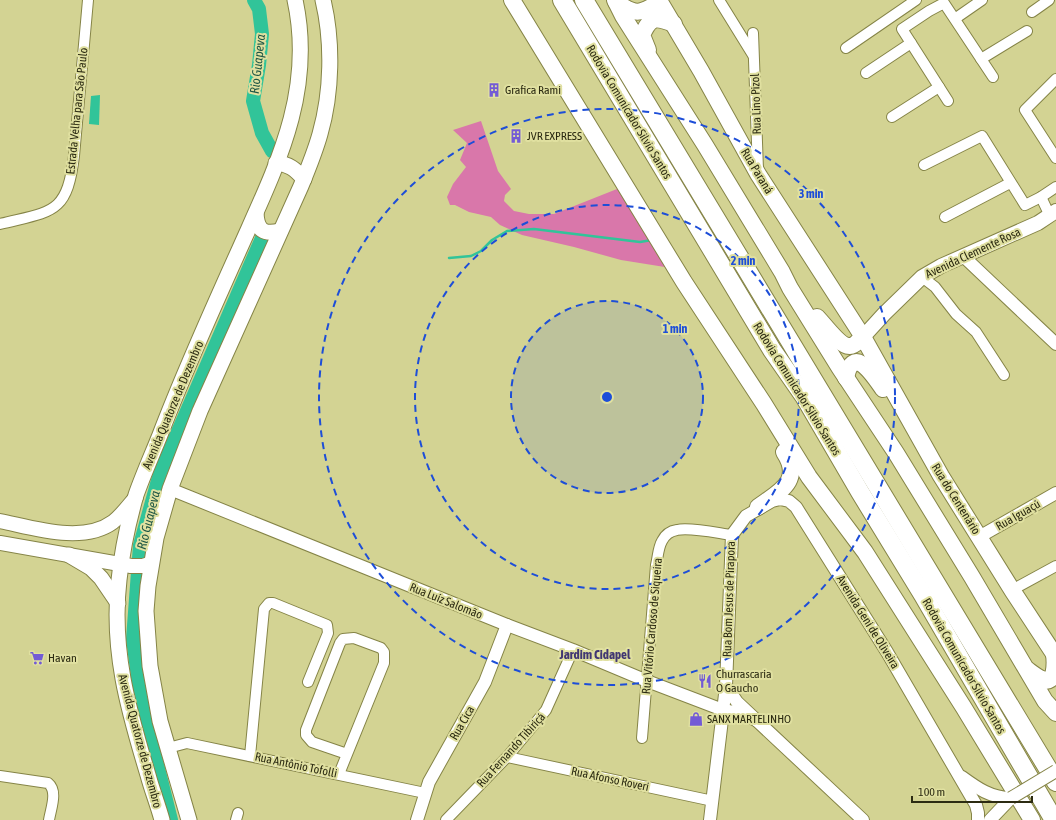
<svg xmlns="http://www.w3.org/2000/svg" width="1056" height="820" font-family="'Asap Condensed',sans-serif">
<style>
.forest{fill:#d977aa}
.water{fill:#31c499}
.lines{fill:none;stroke-linecap:round;stroke-linejoin:round}
.stream{stroke:#31c499;stroke-width:2.5}
.river{stroke:#31c499;stroke-width:14}
.minor-casing{stroke:#858447;stroke-width:12}
.tertiary-casing{stroke:#858447;stroke-width:14}
.secondary-casing{stroke:#858447;stroke-width:16}
.primary-casing{stroke:#858447;stroke-width:17}
.trunk-casing{stroke:#858447;stroke-width:18}
.motorway-casing{stroke:#858447;stroke-width:20}
.minor{stroke:#fff;stroke-width:10}
.tertiary{stroke:#fff;stroke-width:12}
.secondary{stroke:#fff;stroke-width:14}
.primary{stroke:#fff;stroke-width:15}
.trunk{stroke:#fff;stroke-width:16}
.motorway{stroke:#fff;stroke-width:18}
.tertiary-bridge-casing{stroke:#858447;stroke-width:14;stroke-linecap:butt}
.tertiary-bridge{stroke:#fff;stroke-width:12}
.ring{fill:none;stroke:#1d4ed8;stroke-width:2;stroke-dasharray:7 5}
.labels{text-anchor:middle;stroke-width:4;stroke-linejoin:round;paint-order:stroke}
.poi-label{font-size:12px;fill:#2c2b12;stroke:#e0e0a0;text-anchor:start}
.street-label{font-size:12px;fill:#2c2b12;stroke:#e0e0a0}
.water-label{font-size:13px;font-style:italic;fill:#1f5745;stroke:#e0e0a0}
.neighbourhood-label{font-size:13px;font-weight:bold;fill:#403672;stroke:#e0e0a0}
.centre{fill:#1d4ed8;stroke:#e0e0a0;stroke-width:2}
.ring-label{font-size:12px;text-anchor:middle;font-weight:bold;fill:#1d4ed8;stroke:#e0e0a0;stroke-width:4;stroke-linejoin:round;paint-order:stroke}
</style>
<rect width="100%" height="100%" fill="#d3d393"/>
<polygon class="forest" points="481,121 498,171 511,189 505,195 504,201 514,211 529,214 554,214 617,189 671,268 621,260 574,247 522,235 500,225 491,217 469,212 455,205 450,205 447,197 453,184 466,167 460,160 467,143 453,130"/>
<polygon class="water" points="100,95 99,125 89,124 91,96"/>
<g class="lines">
<g class="stream">
<polyline points="254,258 262,258"/>
<polyline points="449,258 471,256 481,251 492,240 507,231 534,229 640,242 652,240"/>
</g>
<g class="river">
<polyline points="254,0 259,9 262,34 259,65 253,101 262,133 272,151"/>
<polyline points="171,820 141,700 133,639 140,545 160,473 262,238"/>
</g>
<defs>
<g id="minor">
<polyline points="719,0 753,55"/>
<polyline points="1032,12 1049,0"/>
<polyline points="956,18 982,0"/>
<polyline points="753,33 758,170"/>
<polyline points="846,48 916,0"/>
<polyline points="981,59 1027,31"/>
<polyline points="866,73 911,43"/>
<polyline points="1056,79 1025,110 1056,158"/>
<polyline points="948,101 902,29 929,11 944,3 993,77"/>
<polyline points="892,117 939,87"/>
<polyline points="924,165 982,136 1025,205 1041,197 1056,187"/>
<polyline points="1041,197 1050,216"/>
<polyline points="945,217 1010,183"/>
<path d="M0 224C52 211 67 215 74 156L88 0"/>
<polyline points="922,277 935,287 956,314 976,332 1004,375"/>
<polyline points="1012,590 1056,566"/>
<path d="M642 738 656 565C658 557 658 548 662 541 665 535 670 531 677 530 690 527 717 533 732 535"/>
<polyline points="168,748 187,743 425,793"/>
<polyline points="250,756 264,609 269,603 273,603 327,625 328,633 308,682"/>
<polyline points="507,757 713,801"/>
<polyline points="339,774 384,663 384,652 381,648 354,638 343,639 340,643 306,730 306,735 312,742 347,754"/>
<path d="M0 776 48 783C58 791 51 808 49 820"/>
<polyline points="236,820 238,813"/>
<polyline points="446,820 507,757 546,710 573,650"/>
</g>
<g id="tertiary">
<polyline points="963,256 1056,344"/>
<polyline points="170,489 507,625 573,650 647,681 723,710 743,714 760,722"/>
<polyline points="979,537 1056,493"/>
<polyline points="726,686 737,702 863,820"/>
<path d="M962 777C977 788 991 798 1011 798"/>
<polyline points="417,820 429,782 485,682 507,625"/>
<polyline points="710,820 726,686 732,535 746,516 772,501 780,499 789,501 796,507 887,652 976,805 978,813 978,820"/>
<polyline points="990,820 1011,798"/>
</g>
<g id="secondary">
<polyline points="863,337 884,314 922,277 941,266 1038,223 1056,211"/>
<path d="M0 521C34 528 83 544 113 522 122 515 129 505 136 497"/>
<polyline points="0,543 131,566 143,566 152,563"/>
</g>
<g id="primary">
<path d="M276 163C289 164 295 169 304 179"/>
<path d="M256 213C257 230 263 235 280 231"/>
<polyline points="69,555 91,568 101,578 118,603"/>
<path d="M162 820C158 805 152 790 148 775 128 709 111 649 119 580 122 551 128 523 136 495 143 475 152 455 160 435 184 372 212 310 240 248 276 167 315 92 295 0"/>
<path d="M189 820 160 721 150 666 146 611 148 586 156 538 170 489 200 411 301 186C308 169 315 152 320 134 332 92 333 42 323 0"/>
</g>
<g id="trunk">
<polyline points="512,0 684,282 764,404 809,477 865,552 964,708 1032,820"/>
<polyline points="615,0 623,16 705,145 782,272 790,288 839,367 896,453 972,577 1045,701 1056,713"/>
<path d="M616 2C637 16 639 14 660 2L701 71 758 174 863 337 941 476 1012 590 1056 657"/>
<path d="M648 50 642 35C651 16 655 17 674 24"/>
<path d="M817 317C824 324 840 347 850 346 855 346 859 340 863 337"/>
<path d="M846 378C853 343 873 375 883 389"/>
<path d="M758 507C780 491 803 481 784 452"/>
<path d="M1028 670C1032 673 1037 677 1042 679 1056 687 1055 662 1054 654"/>
</g>
<g id="motorway">
<polyline points="562,0 772,350 804,396 860,492 923,595 1054,820"/>
<polyline points="584,0 1056,782"/>
</g>
</defs>
<use href="#minor" class="minor-casing"/>
<use href="#tertiary" class="tertiary-casing"/>
<use href="#secondary" class="secondary-casing"/>
<use href="#primary" class="primary-casing"/>
<use href="#trunk" class="trunk-casing"/>
<use href="#motorway" class="motorway-casing"/>
<use href="#minor" class="minor"/>
<use href="#tertiary" class="tertiary"/>
<use href="#secondary" class="secondary"/>
<use href="#primary" class="primary"/>
<use href="#trunk" class="trunk"/>
<use href="#motorway" class="motorway"/>
<defs>
<polyline id="tertiary-bridge" points="1011,798 1056,771"/>
</defs>
<use href="#tertiary-bridge" class="tertiary-bridge-casing"/>
<use href="#tertiary-bridge" class="tertiary-bridge"/>
</g>
<circle cx="607" cy="397" r="96" fill="#1d4ed8" fill-opacity=".12"/>
<g class="ring">
<circle cx="607" cy="397" r="96"/>
<circle cx="607" cy="397" r="192"/>
<circle cx="607" cy="397" r="288"/>
</g>
<defs>
<symbol id="building-bare" viewBox="-9 -9 18 18"><path d="M-4-6H4V6H1V3H-1V6H-4ZM-2.5-4.3h1.7v1.8h-1.7ZM.8-4.3h1.7v1.8H.8ZM-2.5-1h1.7V.8h-1.7ZM.8-1h1.7V.8H.8Z" fill="#735bd5" stroke="#e0e0a0" stroke-width="2.5" paint-order="stroke"/></symbol>
<symbol id="supermarket-bare" viewBox="-9 -9 18 18"><path d="M-6-5.5h2.5l.6 2H6L4.5 2H-2.5L-4.4-4H-6ZM-1.5 3.2a1.3 1.3 0 1 0 .1 0ZM3 3.2a1.3 1.3 0 1 0 .1 0Z" fill="#735bd5" stroke="#e0e0a0" stroke-width="2.5" paint-order="stroke"/></symbol>
<symbol id="restaurant-bare" viewBox="-9 -9 18 18"><path d="M-5-6h1v4h1v-4h1v4h1v-4h1v5L-1.5 .5V6h-2V.5L-5-1ZM5-6V6H3V1.5H1.5Q1.5-4 5-6Z" fill="#735bd5" stroke="#e0e0a0" stroke-width="2.5" paint-order="stroke"/></symbol>
<symbol id="shop-bare" viewBox="-9 -9 18 18"><path d="M-5-2.5h2.3a2.7 3.5 0 0 1 5.4 0H5L5.5 6h-11ZM-1.5-2.5h3a1.5 2.3 0 0 0-3 0Z" fill="#735bd5" stroke="#e0e0a0" stroke-width="2.5" paint-order="stroke"/></symbol>
</defs>
<g fill-rule="evenodd">
<use href="#building-bare" x="484" y="80" width="20" height="20"/>
<use href="#building-bare" x="506" y="126" width="20" height="20"/>
<use href="#supermarket-bare" x="27" y="648" width="20" height="20"/>
<use href="#restaurant-bare" x="695" y="671" width="20" height="20"/>
<use href="#shop-bare" x="686" y="709" width="20" height="20"/>
</g>
<g class="labels">
<g class="poi-label">
<text x="505" y="94">Grafica Rami</text>
<text x="527" y="140">JVR EXPRESS</text>
<text x="48" y="662">Havan</text>
<text x="716" y="678">Churrascaria<tspan x="716" dy="14">O Gaucho</tspan></text>
<text x="707" y="723">SANX MARTELINHO</text>
</g>
<g class="street-label">
<text transform="translate(756 104) rotate(-92)" y="4">Rua Lino Pizol</text>
<text transform="translate(77 111) rotate(-84)" y="4">Estrada Velha para São Paulo</text>
<text transform="translate(629 112) rotate(59)" y="4">Rodovia Comunicador Silvio Santos</text>
<text transform="translate(757 171) rotate(59)" y="4">Rua Paraná</text>
<text transform="translate(973 253) rotate(-25)" y="4">Avenida Clemente Rosa</text>
<text transform="translate(797 389) rotate(58)" y="4">Rodovia Comunicador Silvio Santos</text>
<text transform="translate(173 405) rotate(-67)" y="4">Avenida Quatorze de Dezembro</text>
<text transform="translate(956 499) rotate(58)" y="4">Rua do Centenário</text>
<text transform="translate(1018 515) rotate(-30)" y="4">Rua Iguaçú</text>
<text transform="translate(729 599) rotate(-88)" y="4">Rua Bom Jesus de Pirapora</text>
<text transform="translate(446 601) rotate(22)" y="4">Rua Luíz Salomão</text>
<text transform="translate(868 622) rotate(58)" y="4">Avenida Geni de Oliveira</text>
<text transform="translate(652 626) rotate(-85)" y="4">Rua Vitório Cardoso de Siqueira</text>
<text transform="translate(964 666) rotate(60)" y="4">Rodovia Comunicador Silvio Santos</text>
<text transform="translate(462 723) rotate(-60)" y="4">Rua Cica</text>
<text transform="translate(140 741) rotate(75)" y="4">Avenida Quatorze de Dezembro</text>
<text transform="translate(511 750) rotate(-48)" y="4">Rua Fernando Tibiriçá</text>
<text transform="translate(296 765) rotate(12)" y="4">Rua Antônio Tofolli</text>
<text transform="translate(610 779) rotate(12)" y="4">Rua Afonso Roveri</text>
</g>
<g class="water-label">
<text transform="translate(257 64) rotate(-84)" y="5">Rio Guapeva</text>
<text transform="translate(148 520) rotate(-76)" y="5">Rio Guapeva</text>
</g>
<g class="neighbourhood-label">
<text x="595" y="659">Jardim Cidapel</text>
</g>
</g>
<circle cx="607" cy="397" r="6" class="centre"/>
<g class="ring-label">
<text x="811" y="198">3 min</text>
<text x="743" y="265">2 min</text>
<text x="675" y="333">1 min</text>
</g>
<path d="M912 796v6h120v-6" fill="none" stroke="#2c2b12" stroke-width="2"/>
<text x="918" y="796" font-size="12" fill="#2c2b12" stroke="#e0e0a0" stroke-width="3" paint-order="stroke">100 m</text>
</svg>
